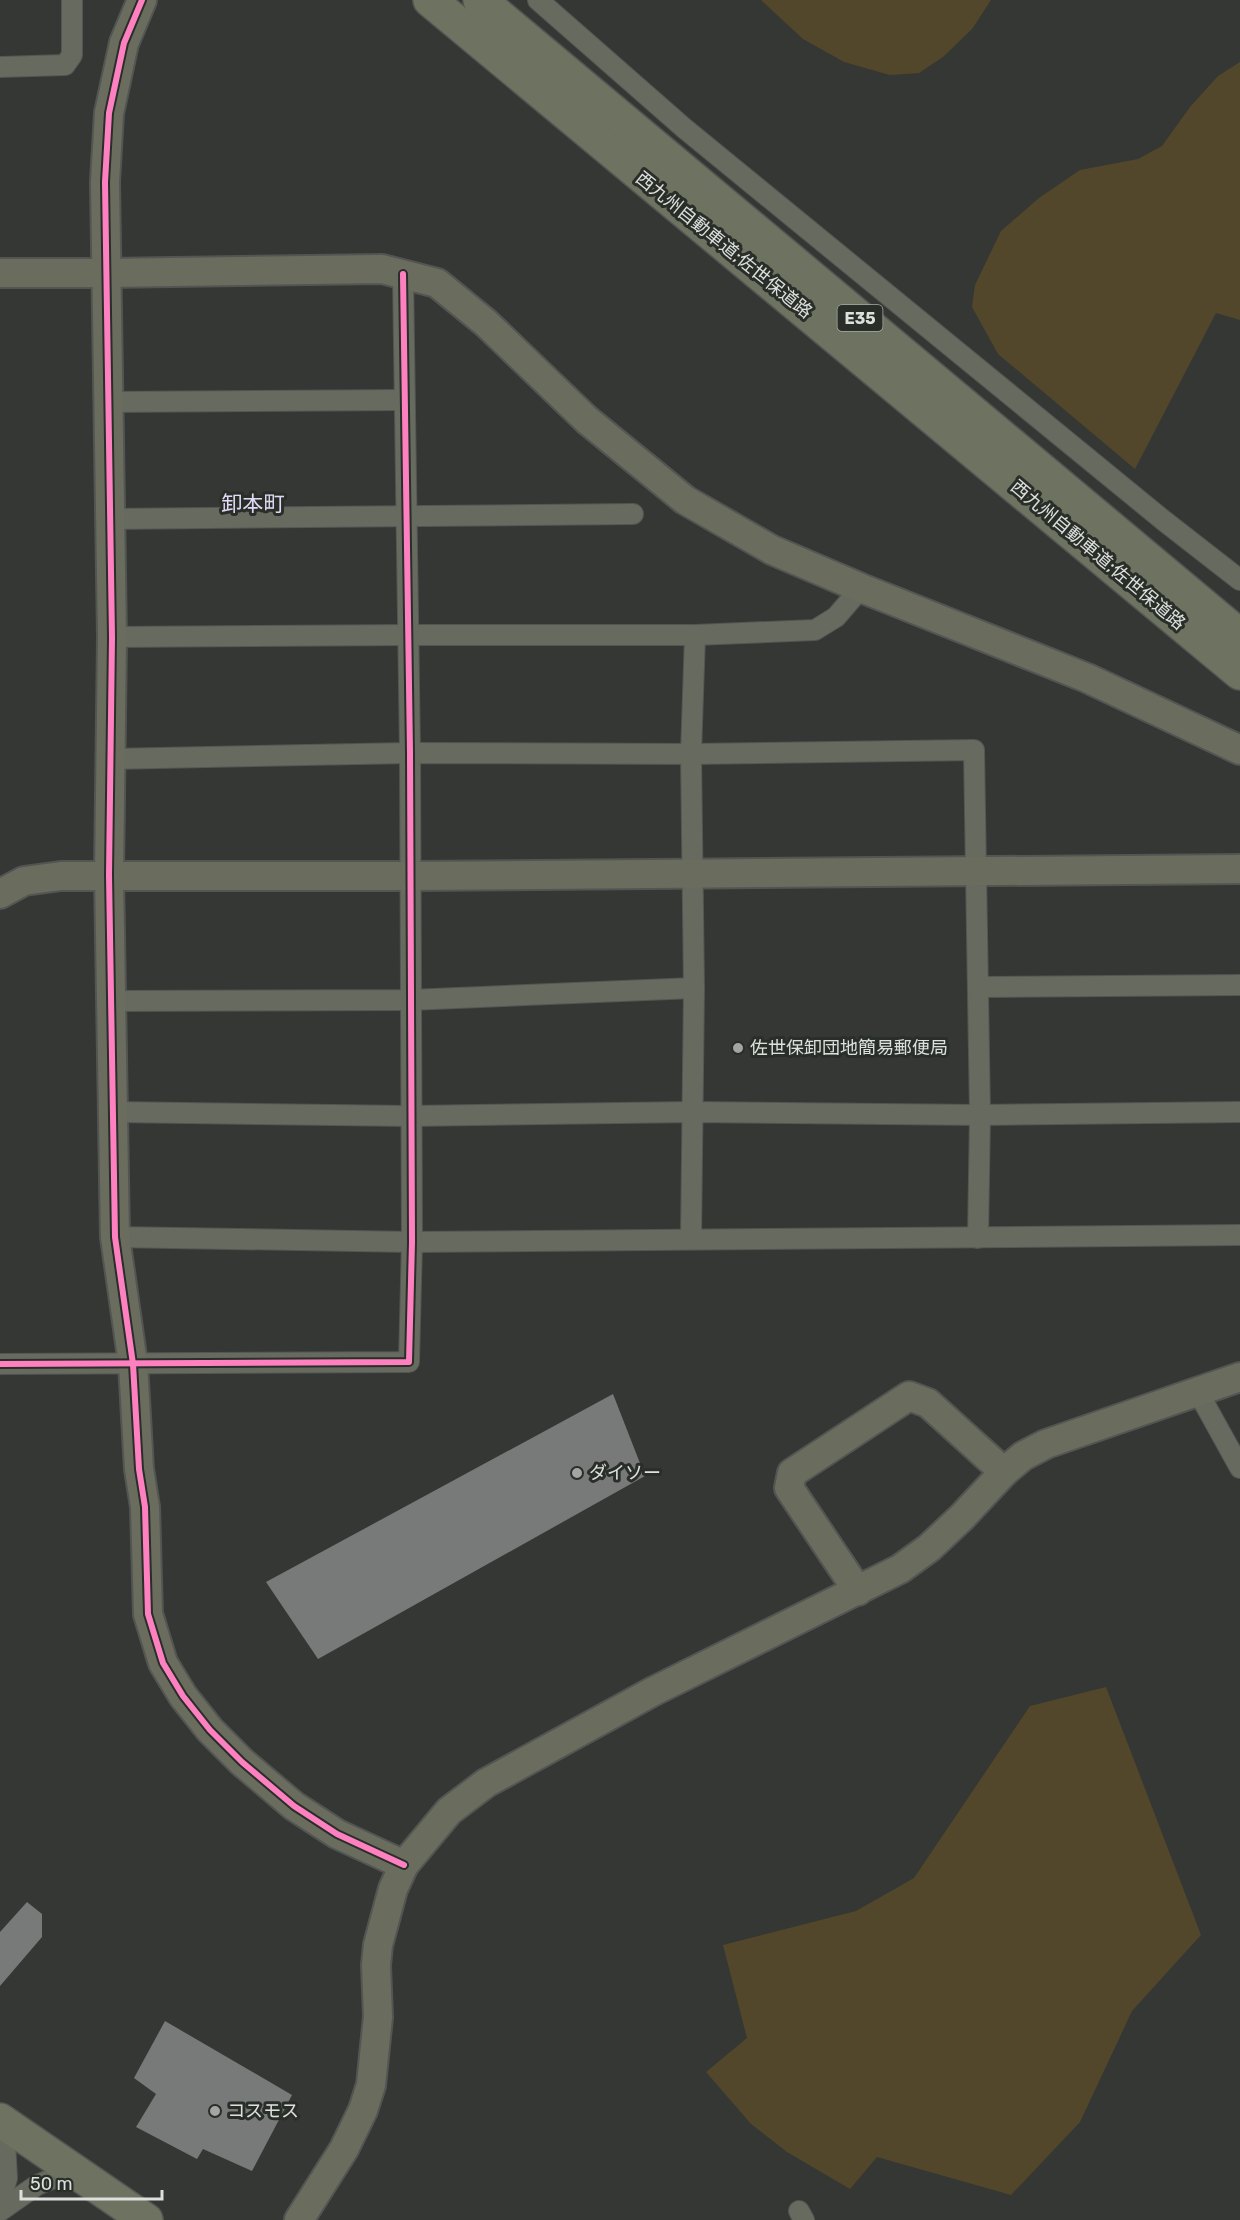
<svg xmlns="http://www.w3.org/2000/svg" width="1240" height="2220" font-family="Rubik,'Noto Sans JP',sans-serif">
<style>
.green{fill:#52472a}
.building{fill:#787a79}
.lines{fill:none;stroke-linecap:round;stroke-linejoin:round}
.street-casing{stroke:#535553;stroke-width:22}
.secondary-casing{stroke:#535553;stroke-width:32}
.highway-casing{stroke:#535553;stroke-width:36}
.street{stroke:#676a5f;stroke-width:20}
.secondary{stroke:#6a6d5e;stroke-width:28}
.highway{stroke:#6e7261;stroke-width:33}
.cycleway-casing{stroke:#292e29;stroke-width:10}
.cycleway{stroke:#ff80c0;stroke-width:6}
.poi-dot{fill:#a2a5a2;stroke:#292e29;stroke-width:2}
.labels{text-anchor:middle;stroke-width:6;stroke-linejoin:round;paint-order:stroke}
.shield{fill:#292e29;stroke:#a7aba7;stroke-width:1.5}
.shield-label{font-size:16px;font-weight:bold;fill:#dde0dd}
.street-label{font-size:18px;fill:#dde0dd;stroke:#292e29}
.poi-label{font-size:18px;fill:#dde0dd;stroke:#292e29;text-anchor:start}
.quarter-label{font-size:21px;fill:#e0d9f6;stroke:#292e29}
</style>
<rect width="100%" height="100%" fill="#343734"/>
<g class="green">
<polygon points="761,0 991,0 972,29 943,57 919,73 890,75 844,62 803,39"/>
<polygon points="1240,62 1240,320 1216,313 1135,469 998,354 972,307 975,285 1001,231 1039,198 1080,170 1138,159 1162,146 1190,107 1218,76"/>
<polygon points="1106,1687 1201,1935 1132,2011 1080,2122 1011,2195 877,2157 850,2189 787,2152 751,2124 706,2072 747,2038 723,1945 856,1911 914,1878 1030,1706"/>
</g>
<g class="building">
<polygon points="613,1394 645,1476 318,1659 266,1582"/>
<polygon points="27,1902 42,1914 42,1937 0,1986 0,1932"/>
<polygon points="165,2021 292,2095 252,2171 203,2149 197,2159 136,2127 156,2094 134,2078"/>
</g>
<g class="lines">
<defs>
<g id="street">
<polyline points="538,0 684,128 1163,520 1240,580"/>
<polyline points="0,67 65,65 72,55 72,0"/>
<polyline points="108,402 404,400"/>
<polyline points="110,519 633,514"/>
<polyline points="112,637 407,635 695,635 815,630 836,617 861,588"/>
<polyline points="110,759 410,753 691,754 974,750 980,1115 978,1238"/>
<polyline points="978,987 1240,985"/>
<polyline points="112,1001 410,1000 694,988"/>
<polyline points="115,1112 410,1116 692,1112 980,1115 1240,1112"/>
<polyline points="115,1237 412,1242 1240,1235"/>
<polyline points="691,1239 694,988 691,754 695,635"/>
<polyline points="0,1364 409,1362 412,1242 410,753 403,274"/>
<polyline points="1198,1392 1240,1468"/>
<polyline points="0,2201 7,2178 4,2123"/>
<polyline points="0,2211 37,2185 72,2171"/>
<polyline points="799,2211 804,2220"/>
</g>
<g id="secondary">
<polyline points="142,0 124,43 109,113 105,182 112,637 109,875 115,1237 133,1364 139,1469 145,1507 148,1614 163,1663 183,1696 210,1730 242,1762 294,1806 337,1834 404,1865"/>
<polyline points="0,273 107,273 382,269 437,283 486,323 587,420 685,500 772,550 861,588 1087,678 1240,750"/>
<polyline points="0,894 24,881 61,876 410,876 1240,869"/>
<polyline points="858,1591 789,1488 792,1473 909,1396 928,1403 1004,1472"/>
<polyline points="299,2220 344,2149 363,2110 371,2085 378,2017 376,1965 378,1945 393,1889 404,1865 449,1811 486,1783 652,1692 900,1569 929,1548 962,1517 1004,1472 1023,1456 1046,1444 1240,1377"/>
</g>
<g id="highway">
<polyline points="430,0 1240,673"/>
<polyline points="480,0 1240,636"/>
<polyline points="0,2120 146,2220"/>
</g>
</defs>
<use href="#street" class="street-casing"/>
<use href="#secondary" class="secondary-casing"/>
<use href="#highway" class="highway-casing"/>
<use href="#street" class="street"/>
<use href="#secondary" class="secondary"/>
<use href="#highway" class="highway"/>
<defs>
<g id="cycleway">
<polyline points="142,0 124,43 109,113 105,182 112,637 109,875 115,1237 133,1364 139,1469 145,1507 148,1614 163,1663 183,1696 210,1730 242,1762 294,1806 337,1834 404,1865"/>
<polyline points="0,1364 409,1362 412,1242 410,753 403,274"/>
</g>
</defs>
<use href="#cycleway" class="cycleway-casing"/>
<use href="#cycleway" class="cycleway"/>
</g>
<g class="poi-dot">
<circle cx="738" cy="1048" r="6"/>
<circle cx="577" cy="1473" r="6"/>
<circle cx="215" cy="2111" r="6"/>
</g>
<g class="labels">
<rect class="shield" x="837.5" y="305" width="45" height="26" rx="4.5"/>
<g class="shield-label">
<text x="860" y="324">E35</text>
</g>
<g class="street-label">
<text transform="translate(724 245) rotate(39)" y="6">西九州自動車道;佐世保道路</text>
<text transform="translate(1098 555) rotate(40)" y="6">西九州自動車道;佐世保道路</text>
</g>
<g class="poi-label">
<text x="750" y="1054">佐世保卸団地簡易郵便局</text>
<text x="589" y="1479">ダイソー</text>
<text x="227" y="2117">コスモス</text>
</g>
<g class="quarter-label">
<text x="253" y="511">卸本町</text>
</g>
</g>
<path d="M21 2190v9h141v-9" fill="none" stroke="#dde0dd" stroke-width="3"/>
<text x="30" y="2190" font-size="18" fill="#dde0dd" stroke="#292e29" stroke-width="4.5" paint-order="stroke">50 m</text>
</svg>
